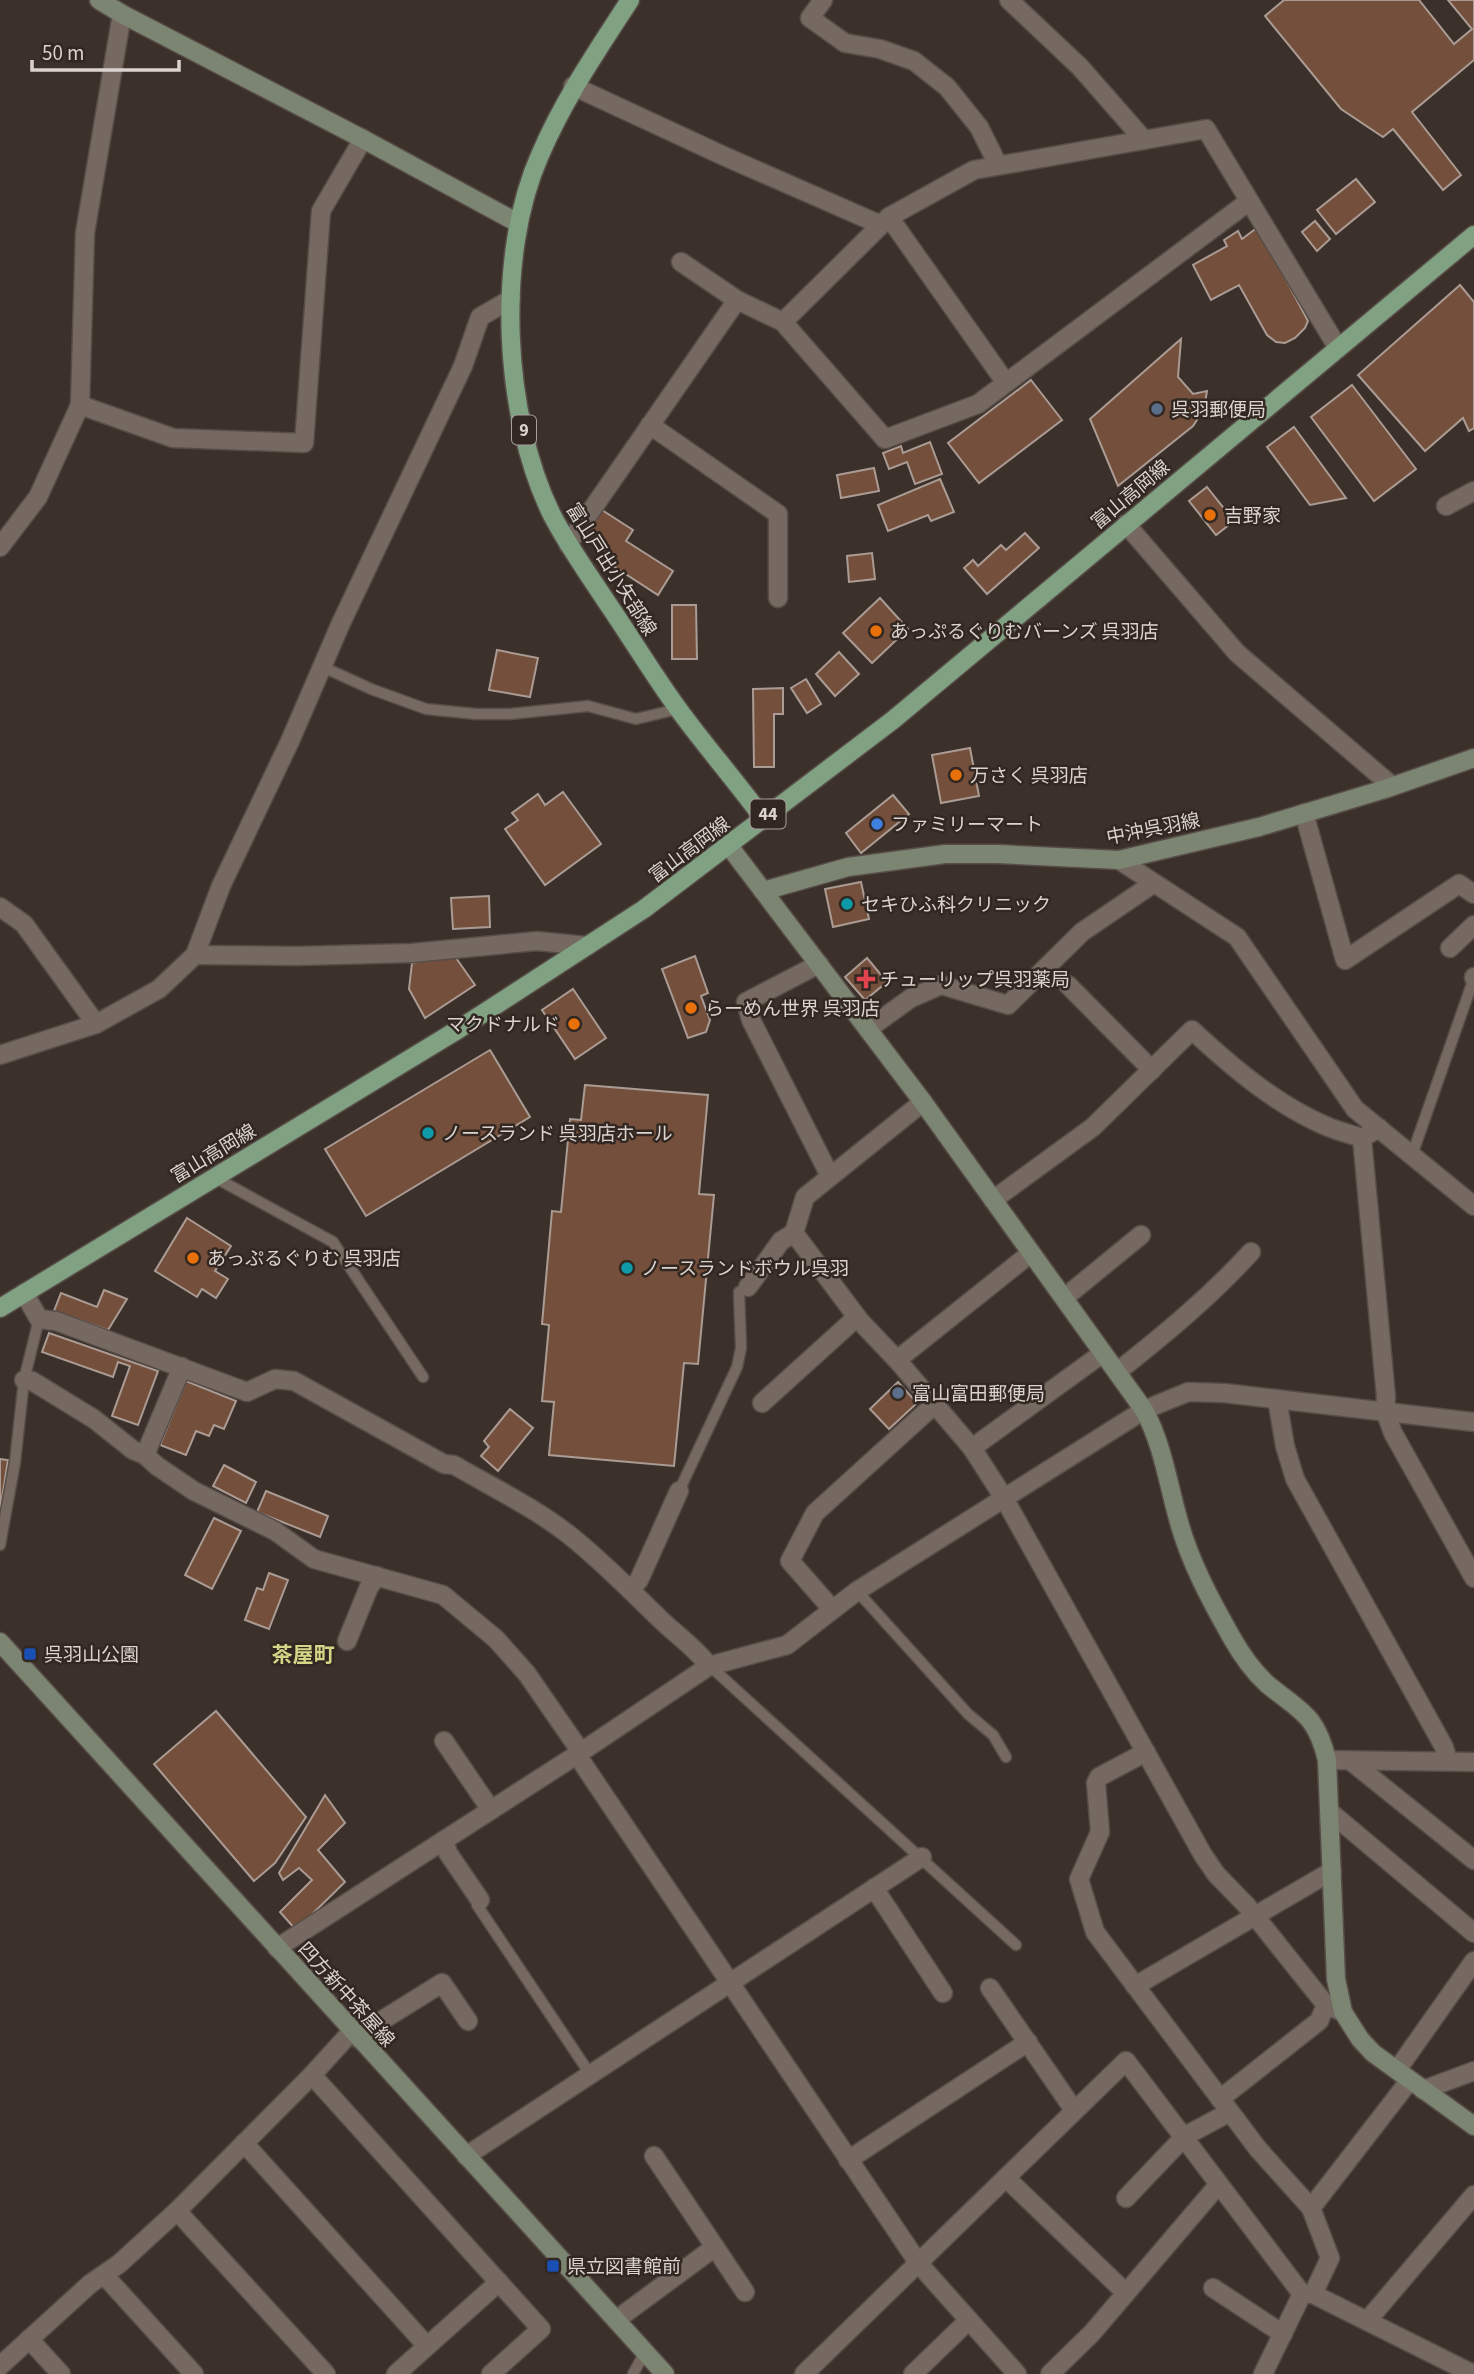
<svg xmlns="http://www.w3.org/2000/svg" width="1474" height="2374" font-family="'Source Sans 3','Noto Sans JP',sans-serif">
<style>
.building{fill:#74503c;stroke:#aa9b94;stroke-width:2}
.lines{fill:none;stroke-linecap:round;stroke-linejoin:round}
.lane-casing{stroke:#574d48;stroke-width:13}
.street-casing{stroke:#574d48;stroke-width:21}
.secondary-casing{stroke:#574d48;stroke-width:21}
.primary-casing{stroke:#574d48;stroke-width:21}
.lane{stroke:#766961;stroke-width:10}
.street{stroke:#766961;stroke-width:18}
.secondary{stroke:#7c8572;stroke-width:18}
.primary{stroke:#81a183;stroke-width:18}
.service-dot{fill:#5c6f8a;stroke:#322721;stroke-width:2.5}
.food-dot{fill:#e8710a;stroke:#322721;stroke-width:2.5}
.shop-dot{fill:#3f7fe0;stroke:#322721;stroke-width:2.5}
.culture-dot{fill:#0f9aa8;stroke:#322721;stroke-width:2.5}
.health-dot{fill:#e0444e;stroke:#322721;stroke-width:2.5}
.transit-dot{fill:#1a4fb4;stroke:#322721;stroke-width:2.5}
.labels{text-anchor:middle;stroke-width:5;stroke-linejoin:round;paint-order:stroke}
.shield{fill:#322721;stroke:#a89f9b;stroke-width:2}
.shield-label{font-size:18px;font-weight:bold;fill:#dbd3cf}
.poi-label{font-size:19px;fill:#dbd3cf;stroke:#322721;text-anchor:start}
.street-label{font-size:19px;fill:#dbd3cf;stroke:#322721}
.neighbourhood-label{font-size:21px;font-weight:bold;fill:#d4d587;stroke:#322721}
</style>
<rect width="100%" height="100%" fill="#3c312a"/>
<g class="building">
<polygon points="1284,0 1419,0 1454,44 1472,29 1448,0 1474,0 1474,60 1412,112 1461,175 1443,190 1393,129 1383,137 1341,109 1265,16"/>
<polygon points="1356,179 1375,202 1336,234 1317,210"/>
<polygon points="1315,221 1330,239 1317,251 1302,232"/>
<polygon points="1258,227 1308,321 1305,328 1295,338 1285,343 1276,342 1267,335 1239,285 1211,300 1193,265 1227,246 1224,240 1238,231 1242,239"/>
<polygon points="1460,285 1474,302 1474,428 1469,431 1463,418 1425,451 1358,375"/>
<polygon points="1181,339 1178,377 1193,394 1207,391 1204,409 1193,426 1118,486 1090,419"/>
<polygon points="1031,380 1062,420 979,483 948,443"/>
<polygon points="1352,385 1416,469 1374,501 1311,417"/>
<polygon points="1294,427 1346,498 1310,505 1267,447"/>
<polygon points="930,442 942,474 915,484 907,462 889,469 883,453 901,446 903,453"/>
<polygon points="874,468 879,491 841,498 837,475"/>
<polygon points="940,479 954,512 931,521 928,515 888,531 878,505"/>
<polygon points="1207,487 1234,521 1216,535 1189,501"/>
<polygon points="602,510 633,530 626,541 673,571 658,595 604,560 608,553 585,538"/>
<polygon points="1025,533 1039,548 987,594 964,568 973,560 978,566 1001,545 1006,550"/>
<polygon points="872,553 875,579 849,582 847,556"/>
<polygon points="880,598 908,629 872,663 843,633"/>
<polygon points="672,605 696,605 697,659 672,659"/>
<polygon points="497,650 538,658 530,697 489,690"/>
<polygon points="839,652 859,674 835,696 816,674"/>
<polygon points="806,679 821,704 807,713 791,688"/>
<polygon points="783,688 783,714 774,714 774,767 754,767 753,689"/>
<polygon points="970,748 979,796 941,803 932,755"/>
<polygon points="563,792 601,844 545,885 505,829 518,820 512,813 538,794 545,805"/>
<polygon points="893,795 909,814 861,853 846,833"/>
<polygon points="861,882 869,919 833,927 825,889"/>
<polygon points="489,896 490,927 453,929 451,898"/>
<polygon points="454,955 475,985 425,1018 409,989 412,963"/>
<polygon points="695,956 708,993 701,996 710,1020 706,1032 688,1038 662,969"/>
<polygon points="867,958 887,982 865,1000 845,977"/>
<polygon points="573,989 606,1038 575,1059 542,1010"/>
<polygon points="490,1050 530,1117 366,1216 325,1149"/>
<polygon points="585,1085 708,1095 699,1194 714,1195 698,1364 684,1363 674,1466 549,1455 554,1402 542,1401 549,1325 542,1324 552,1211 561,1212 570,1119 581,1120"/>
<polygon points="187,1218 231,1246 215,1271 228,1279 216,1298 202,1289 197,1297 155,1271"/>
<polygon points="104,1290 127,1299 108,1330 54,1311 61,1293 97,1307"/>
<polygon points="49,1333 158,1371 138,1425 112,1416 130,1366 118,1362 113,1377 42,1352"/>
<polygon points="186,1381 236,1401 224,1429 214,1425 209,1436 196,1431 186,1455 160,1445"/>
<polygon points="898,1382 917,1403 889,1429 870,1409"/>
<polygon points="510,1409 533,1428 498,1471 481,1456 489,1447 484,1441"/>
<polygon points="0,1459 8,1460 0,1511"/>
<polygon points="224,1465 256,1482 246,1503 213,1486"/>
<polygon points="266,1491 328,1516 320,1537 257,1512"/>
<polygon points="214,1518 241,1531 212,1589 185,1575"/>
<polygon points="269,1573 288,1580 269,1629 245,1620 257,1588 263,1590"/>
<polygon points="216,1711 306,1817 275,1863 254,1881 154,1764"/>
<polygon points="325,1795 345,1823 318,1850 345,1882 296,1930 280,1912 312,1880 299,1868 283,1880 279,1873"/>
</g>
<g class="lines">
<defs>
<g id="lane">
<polyline points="323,667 371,689 426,709 476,714 510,714 588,706 636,719 678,709"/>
<polyline points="1412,1155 1474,978"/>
<polyline points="214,1177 333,1242 423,1377"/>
<polyline points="679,1491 737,1367 741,1348 739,1292 748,1287"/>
<polyline points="0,1545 15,1462 24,1380 39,1319"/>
<polyline points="857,1591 968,1714 993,1735 1006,1757"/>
<polyline points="710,1666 1016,1945"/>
<polyline points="480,1900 477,1905 590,2074"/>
<polyline points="633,2374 645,2352"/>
</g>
<g id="street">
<polyline points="823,0 810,18 845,43 880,49 914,61 947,87 979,127 998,165"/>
<polyline points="1009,0 1080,67 1144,140"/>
<polyline points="573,86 726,157 881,225"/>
<polyline points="889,217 1006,383"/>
<polyline points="681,262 737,300 783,322 885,439 978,404 1248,202"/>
<polyline points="783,322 889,217 974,170 1206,129 1338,348"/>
<polyline points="80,405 173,438 304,443 321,211 363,139"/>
<polyline points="650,425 778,514 778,598"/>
<polyline points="1446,506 1474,491"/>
<polyline points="1126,524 1237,653 1392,786"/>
<polyline points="568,544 737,300"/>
<polyline points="0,547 38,497 80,405 85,233 122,14"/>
<polyline points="1304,813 1345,960 1459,884 1474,894"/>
<polyline points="1119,860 1237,937 1355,1109 1474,1206"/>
<polyline points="0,907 24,924 96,1024"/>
<polyline points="1450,948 1474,925"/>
<polyline points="195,955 297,956 412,953 537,941 587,946"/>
<polyline points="819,964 746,1002 751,1020 830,1176"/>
<polyline points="1474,978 1474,977"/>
<polyline points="1068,985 1152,1070"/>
<polyline points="868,1029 911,998 941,985 1008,1005 1082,932 1154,883"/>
<polyline points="0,1055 96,1024 159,989 195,955 221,886 290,741 341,623 463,366 480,317 511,299"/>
<polyline points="923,1102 805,1197 794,1233 860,1321 897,1360 972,1448 1004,1498 1203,1855 1216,1874 1247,1906 1326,2005 1343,2012"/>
<polyline points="1362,1138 1386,1397 1385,1411 1393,1433 1474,1578"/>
<path d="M993 1200 1093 1127 1192 1030C1232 1067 1275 1104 1326 1126 1337 1131 1350 1134 1362 1138L1379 1128"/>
<polyline points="748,1287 781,1241 794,1233"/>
<path d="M24 1293 39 1319 56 1321 247 1392 275 1379 294 1381 444 1464 454 1465C492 1487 533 1507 568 1534 601 1560 629 1589 659 1618 675 1634 695 1647 709 1666"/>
<polyline points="1064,1298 1141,1235"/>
<polyline points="897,1360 1031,1253"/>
<path d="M1117 1372C1165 1334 1210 1297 1251 1252"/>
<polyline points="24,1380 32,1381 94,1419 133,1450 145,1455 157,1466 194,1491 275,1531 314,1559 443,1595 496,1639 512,1657 527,1674 581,1752"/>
<polyline points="1277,1399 1285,1446 1295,1479 1444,1747 1448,1761"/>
<polyline points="762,1403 857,1317"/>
<polyline points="972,1448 1103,1353"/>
<polyline points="145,1455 182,1367"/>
<polyline points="630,1590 639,1580 679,1491"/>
<polyline points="832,1609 790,1561 815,1513 935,1404"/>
<polyline points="347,1641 369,1587 377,1576"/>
<polyline points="444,1741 491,1810"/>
<polyline points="1146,1752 1099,1777 1096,1783 1100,1832 1079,1879 1095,1932 1258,2149 1311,2208 1330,2258 1313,2294"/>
<polyline points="577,1755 919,2264 1017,2374"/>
<polyline points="1327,1760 1474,1762"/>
<polyline points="1352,1762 1474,1860"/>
<polyline points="1330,1812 1474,1933"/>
<polyline points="444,1840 448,1853 480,1900"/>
<polyline points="874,1888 943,1993"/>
<polyline points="277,1948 581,1752 709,1666 787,1645 857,1591 1144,1410 1188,1392 1224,1393 1474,1422"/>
<polyline points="1135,1986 1332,1871"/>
<polyline points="990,1988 1074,2110"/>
<polyline points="359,2039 373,2026 442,1983 468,2021"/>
<polyline points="1397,2070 1474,1961"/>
<polyline points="312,2075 541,2329 491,2374"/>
<polyline points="1423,2090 1474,2071"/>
<polyline points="1220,2099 1319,2021 1326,2005"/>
<polyline points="244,2143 427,2346"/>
<polyline points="466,2156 922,1857"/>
<polyline points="654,2156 745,2292"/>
<polyline points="848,2160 1028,2042"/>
<polyline points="1006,2178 1126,2293"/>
<polyline points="1126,2198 1185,2136 1230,2112"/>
<polyline points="1311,2208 1410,2080"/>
<polyline points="177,2211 326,2374"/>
<polyline points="104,2275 194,2374"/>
<polyline points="1213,2288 1283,2334"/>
<polyline points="616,2320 715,2247"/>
<polyline points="1367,2321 1474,2195"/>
<polyline points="29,2339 61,2374"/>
<polyline points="0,2366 90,2284 119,2264 177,2211 312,2075 352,2031"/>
<polyline points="396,2374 499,2282"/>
<polyline points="804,2374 1126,2061 1302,2294 1313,2294 1473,2374"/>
<polyline points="913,2374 969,2320"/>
<polyline points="1050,2374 1092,2333 1219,2184"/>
<polyline points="1263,2374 1302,2294"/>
</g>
<g id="secondary">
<polyline points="99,0 122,14 363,139 518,223"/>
<path d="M729 846 923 1102 1144 1410C1163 1445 1168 1484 1179 1522 1190 1562 1211 1601 1232 1638 1241 1654 1253 1671 1267 1684 1301 1712 1316 1714 1327 1760L1336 1979 1343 2012 1360 2039 1373 2053 1474 2126"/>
<polyline points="763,891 848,867 945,854 998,854 1119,860 1259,827 1385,789 1474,758"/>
<polyline points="0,1642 665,2374"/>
</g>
<g id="primary">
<path d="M630 0C597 51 564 99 540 155 495 256 503 416 552 515 568 546 589 575 608 604 632 639 654 676 679 710 706 747 736 781 763 818"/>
<polyline points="0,1308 459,1029 644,909 893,720 1474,235"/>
</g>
</defs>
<use href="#lane" class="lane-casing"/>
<use href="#street" class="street-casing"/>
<use href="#secondary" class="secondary-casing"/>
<use href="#primary" class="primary-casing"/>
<use href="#lane" class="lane"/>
<use href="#street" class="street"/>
<use href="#secondary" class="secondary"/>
<use href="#primary" class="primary"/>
</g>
<g class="service-dot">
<circle cx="1157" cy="409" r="7"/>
<circle cx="898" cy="1393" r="7"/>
</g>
<g class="food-dot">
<circle cx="1210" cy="515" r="7"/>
<circle cx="876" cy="631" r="7"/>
<circle cx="956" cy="775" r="7"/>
<circle cx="691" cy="1008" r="7"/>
<circle cx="574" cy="1024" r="7"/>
<circle cx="193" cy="1258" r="7"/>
</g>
<circle class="shop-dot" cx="877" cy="824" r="7"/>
<g class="culture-dot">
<circle cx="847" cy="904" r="7"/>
<circle cx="428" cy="1133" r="7"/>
<circle cx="627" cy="1268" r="7"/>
</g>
<path class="health-dot" d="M862.5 968.5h7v7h7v7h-7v7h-7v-7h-7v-7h7z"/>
<g class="transit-dot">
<rect x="23" y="1647" width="14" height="14" rx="3.5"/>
<rect x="546" y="2259" width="14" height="14" rx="3.5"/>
</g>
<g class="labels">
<g class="shield">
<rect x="512" y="415.5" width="24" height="29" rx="5"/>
<rect x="750.5" y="799.5" width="35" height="29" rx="5"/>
</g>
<g class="shield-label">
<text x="524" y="436">9</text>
<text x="768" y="820">44</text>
</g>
<g class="poi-label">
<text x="1171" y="416">呉羽郵便局</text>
<text x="1224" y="522">吉野家</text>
<text x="890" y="638">あっぷるぐりむバーンズ 呉羽店</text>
<text x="970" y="782">万さく 呉羽店</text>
<text x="891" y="831">ファミリーマート</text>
<text x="861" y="911">セキひふ科クリニック</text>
<text x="880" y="986">チューリップ呉羽薬局</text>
<text x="705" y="1015">らーめん世界 呉羽店</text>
<text x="560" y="1031" text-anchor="end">マクドナルド</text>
<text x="442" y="1140">ノースランド 呉羽店ホール</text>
<text x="207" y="1265">あっぷるぐりむ 呉羽店</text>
<text x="641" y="1275">ノースランドボウル呉羽</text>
<text x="912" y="1400">富山富田郵便局</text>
<text x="44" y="1661">呉羽山公園</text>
<text x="567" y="2273">県立図書館前</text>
</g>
<g class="street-label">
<text transform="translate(1130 494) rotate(-40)" y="7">富山高岡線</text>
<text transform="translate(612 569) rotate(58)" y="7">富山戸出小矢部線</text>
<text transform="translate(1153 828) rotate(-11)" y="7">中沖呉羽線</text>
<text transform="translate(689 849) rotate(-37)" y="7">富山高岡線</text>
<text transform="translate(213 1153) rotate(-31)" y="7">富山高岡線</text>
<text transform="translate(347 1994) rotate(48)" y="7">四方新中茶屋線</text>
</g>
<g class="neighbourhood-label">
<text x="303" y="1662">茶屋町</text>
</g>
</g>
<path d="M32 60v10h147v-10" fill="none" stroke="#dbd3cf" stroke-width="3.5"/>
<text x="42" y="60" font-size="21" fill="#dbd3cf" stroke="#322721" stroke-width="5" paint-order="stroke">50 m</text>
</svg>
